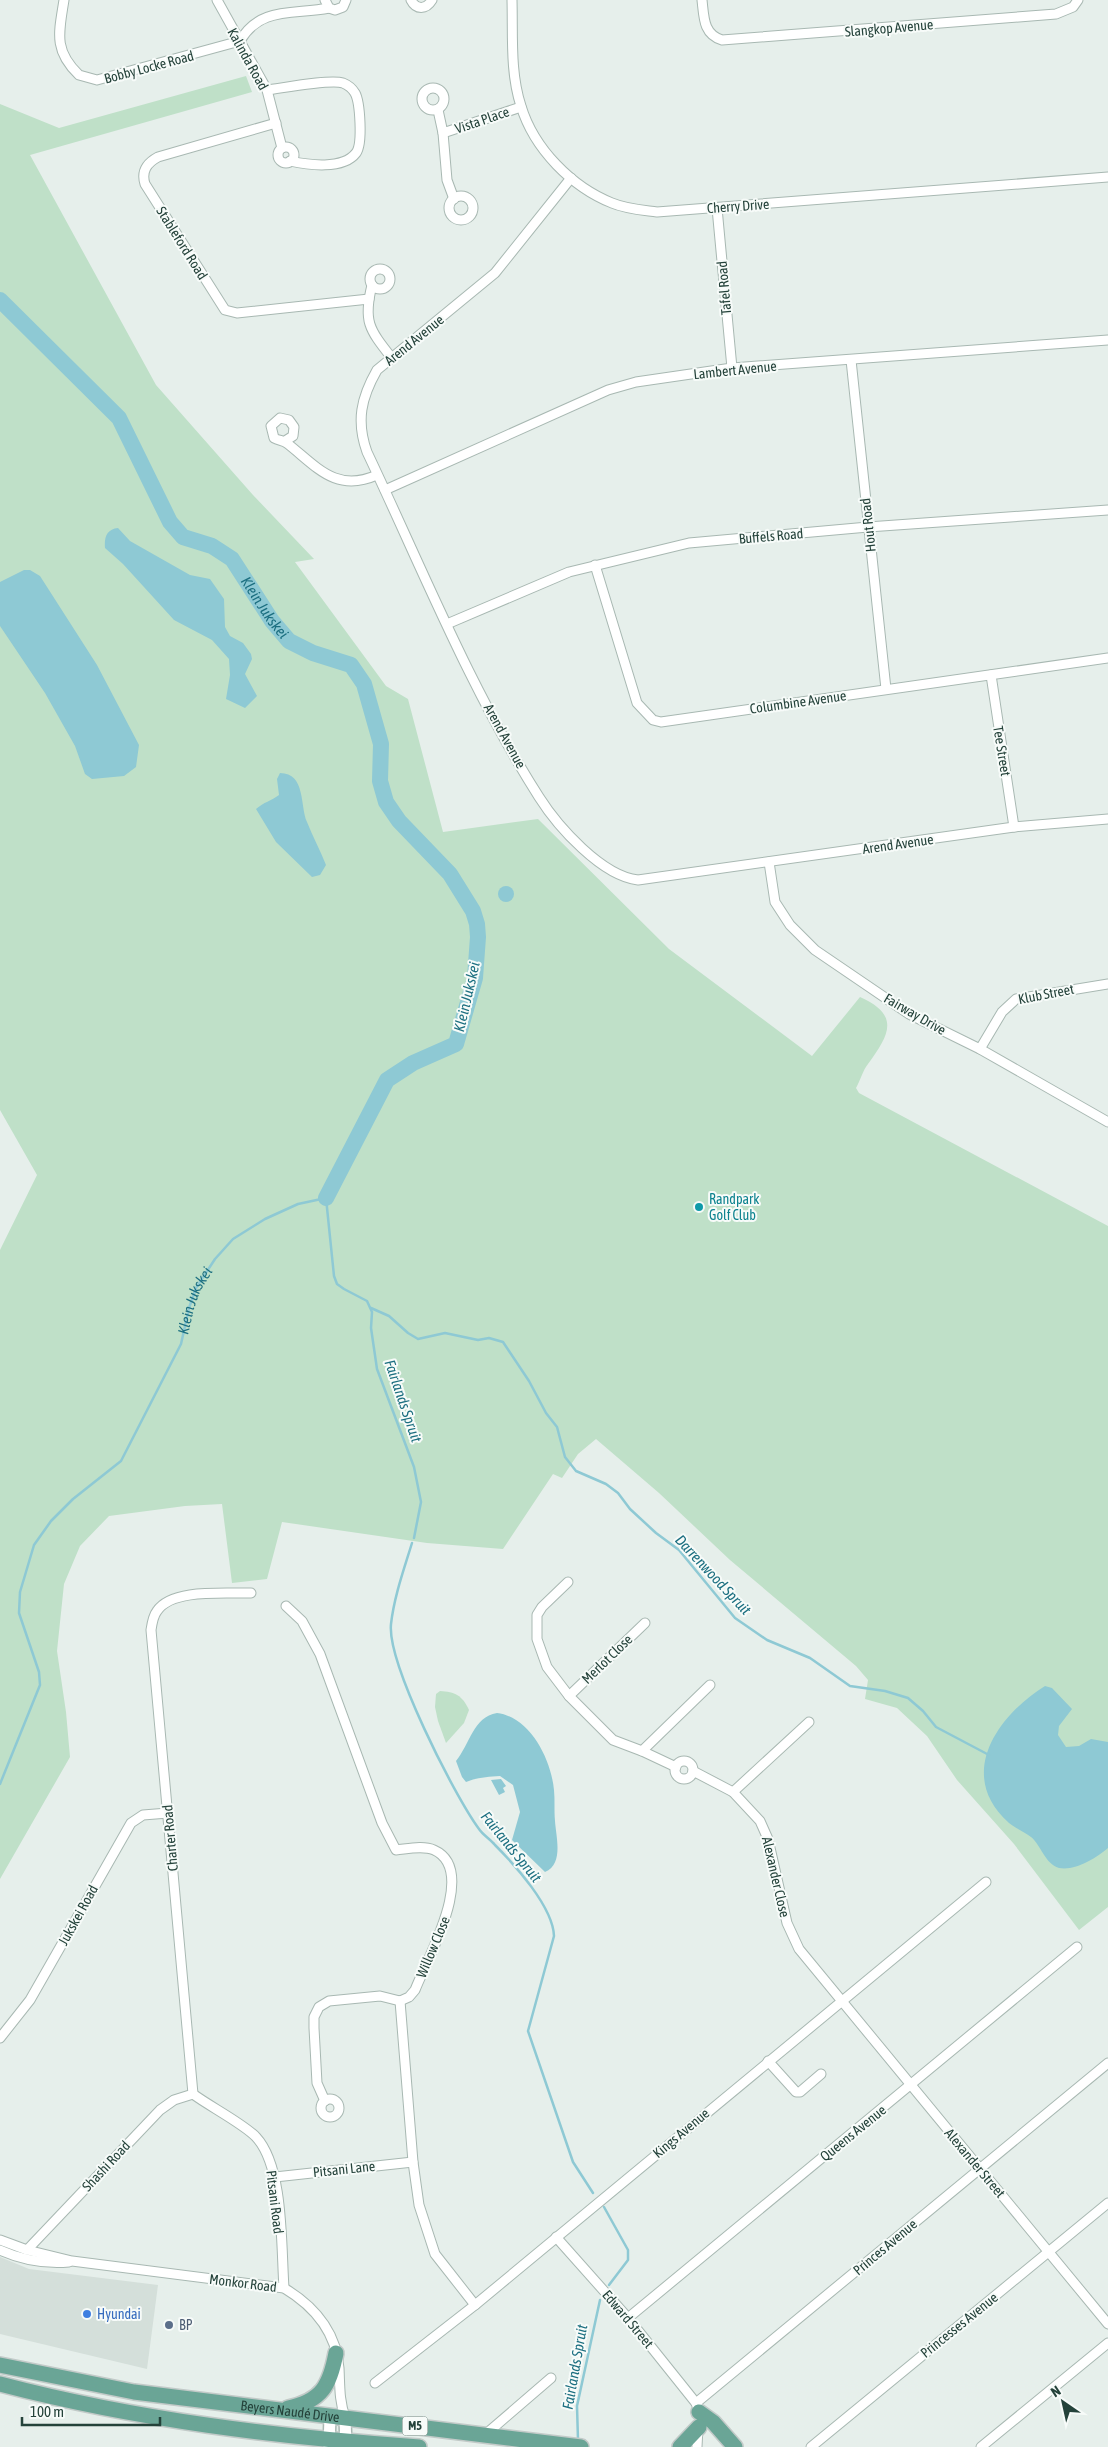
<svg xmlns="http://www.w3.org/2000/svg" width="1108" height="2447" font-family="'Asap Condensed',sans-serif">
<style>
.built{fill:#d4dfda}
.green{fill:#bfe0c8}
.water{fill:#8ec9d4}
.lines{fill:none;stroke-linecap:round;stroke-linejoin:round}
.stream{stroke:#8ec9d4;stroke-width:2.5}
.river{stroke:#8ec9d4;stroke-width:16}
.minor-casing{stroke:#a8b8b2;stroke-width:11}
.tertiary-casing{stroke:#a8b8b2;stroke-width:14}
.primary-casing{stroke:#c2cac8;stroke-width:18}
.minor{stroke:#fff;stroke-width:9}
.tertiary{stroke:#fff;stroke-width:11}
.primary{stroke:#6aa596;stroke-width:15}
.culture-dot{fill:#0f9aa8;stroke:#f7fbf9;stroke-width:2}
.shop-dot{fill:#3f7fe0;stroke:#f7fbf9;stroke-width:2}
.service-dot{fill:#5c6f8a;stroke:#f7fbf9;stroke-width:2}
.labels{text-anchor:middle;stroke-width:4;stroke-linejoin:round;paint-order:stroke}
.shield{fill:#f7fbf9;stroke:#637a73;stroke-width:1}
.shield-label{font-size:12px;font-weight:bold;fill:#24423a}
.street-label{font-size:14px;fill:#24423a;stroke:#f7fbf9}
.culture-label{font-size:14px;fill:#0d838f;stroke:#f7fbf9;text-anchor:start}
.shop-label{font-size:14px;fill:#366cbe;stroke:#f7fbf9;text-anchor:start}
.service-label{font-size:14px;fill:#4e5e75;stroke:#f7fbf9;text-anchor:start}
.water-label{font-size:15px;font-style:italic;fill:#1c6f80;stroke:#f7fbf9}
</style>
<rect width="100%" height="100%" fill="#e6efeb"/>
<polygon class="built" points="0,2257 29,2269 158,2285 147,2369 0,2334"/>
<g class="green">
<path d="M246 76 252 92 30 155 156 385 253 495 314 559 295 562 386 686 408 699 443 832 538 819 669 949 812 1056 860 997C900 1015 890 1034 868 1064 863 1070 860 1081 856 1088L859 1093 1108 1226V1907L1079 1930 1014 1844 957 1780 927 1736 897 1708 865 1699 868 1680 856 1666 730 1560 659 1493 596 1439 578 1454 562 1478 553 1474 503 1549 427 1543 282 1522 267 1579 232 1583 222 1504 185 1506 109 1516 80 1546 64 1584 57 1651 66 1712 70 1757 0 1879V1250L37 1175 0 1110V104L59 128Z"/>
<path d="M440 1691C455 1692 462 1695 469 1710L464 1723 446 1743 438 1721 435 1707 436 1694Z"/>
</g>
<g class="water">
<path d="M118 528 130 541 190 575 210 579 224 599 225 627 230 636 243 643 251 654 252 659 245 674 257 696 245 708 226 699 230 675 229 659 212 640 174 620 123 564 105 548C104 537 107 529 118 528Z"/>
<polygon points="24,570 30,570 40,576 97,665 139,745 136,767 124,776 92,779 85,774 75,746 45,693 0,626 0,582"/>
<path d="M280 773C306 773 300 807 307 822 313 837 320 850 326 865L320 875 312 877 276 842 256 809C264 802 271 801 279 795L277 779Z"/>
<circle cx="506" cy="894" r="8"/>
<path d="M1045 1686 1052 1688 1072 1709 1059 1726 1058 1735 1066 1747 1079 1746 1091 1739 1108 1742V1848C1096 1858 1076 1871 1059 1868 1045 1864 1041 1845 1031 1837 1024 1832 1015 1828 1009 1823 955 1775 998 1715 1045 1686Z"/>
<path d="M497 1713C530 1717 551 1759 554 1790 555 1800 554 1810 555 1821 556 1837 564 1864 545 1872L512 1840 520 1812 513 1785 500 1776C488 1777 478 1777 466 1782L462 1777 456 1761C470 1744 473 1717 497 1713Z"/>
<polygon points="501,1779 506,1786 503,1788 505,1792 499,1795 491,1780"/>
</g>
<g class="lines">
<g class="stream">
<polyline points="371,1308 389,1316 408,1333 418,1339 445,1333 478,1340 489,1338 503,1342 529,1381 546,1413 557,1427 565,1457 576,1471 606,1484 618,1493 630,1509 656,1533 679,1550 735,1618 767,1640 810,1658 850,1686 885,1691 908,1698 923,1711 936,1727 989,1755"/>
<path d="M412 1543C404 1569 394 1597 391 1624 387 1663 454 1795 479 1829 483 1835 490 1839 495 1845 515 1865 553 1907 554 1936L528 2031 573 2162 593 2193"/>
<path id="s1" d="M0 1784 40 1685 39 1672 19 1613 20 1592 34 1545 51 1521 73 1499 121 1461 181 1344 189 1308 196 1288 215 1259 233 1239 265 1219 298 1204 326 1198 334 1276 337 1284 344 1289 367 1301 372 1312 371 1328 377 1369 414 1467 421 1502 414 1538"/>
<polyline points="604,2207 628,2250 628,2260 609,2285"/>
<polyline points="578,2440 577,2406 600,2300"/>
</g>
<path class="river" id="s2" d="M0 300 119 418 170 522 183 537 212 546 232 559 272 621 289 641 313 653 351 665 364 684 381 744 380 781 386 802 399 821 450 874 473 911 477 924 478 937 475 978 456 1044 413 1063 387 1080 326 1198"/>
<defs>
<g id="minor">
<path d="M64 0C59 32 53 50 79 75L97 80 240 41C260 6 294 15 329 8"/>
<polyline points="217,0 267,90 282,148"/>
<polyline points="325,0 329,8 335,10 343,7 346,0"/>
<path d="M411 0C416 10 426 10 432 0"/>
<path d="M512 0C513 35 510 73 521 106 534 149 572 187 612 203 626 209 642 210 657 212L1108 177"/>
<path d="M702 0C704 17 703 34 722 40L1056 14 1073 7 1078 0"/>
<circle cx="433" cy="99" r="11"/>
<path d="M267 90C283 88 330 79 343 83 348 85 352 88 355 93 360 102 363 144 356 153 343 170 308 165 290 161"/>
<polyline points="438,110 443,133 521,107"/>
<path d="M276 123 158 157C147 163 141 171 145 184L225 310 237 313 369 299"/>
<polyline points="443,133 447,180 454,199"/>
<circle cx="286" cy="155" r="8"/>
<path d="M571 178 495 273 377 370C361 398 356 421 367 452 422 568 470 689 539 797 558 827 602 876 638 880L1014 827 1108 819"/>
<circle cx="461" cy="208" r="12"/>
<polyline points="717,208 732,368"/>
<circle cx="380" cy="279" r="10"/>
<path d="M372 285C363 321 369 329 391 357"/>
<polyline points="851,360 886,689"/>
<path d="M285 441 293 436 294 427 289 420 280 418 271 426 274 438C279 441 284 440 288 444 317 467 336 493 377 475"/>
<polyline points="385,490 608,390 636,382 732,368 1108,340"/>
<polyline points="595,565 637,703 653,720 661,722 1108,658"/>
<polyline points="447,624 569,572 689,543 868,527 1108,510"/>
<polyline points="991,675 1014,827"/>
<polyline points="769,862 775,902 790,925 815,950 909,1014 980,1049 1108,1122"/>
<polyline points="980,1049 1002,1012 1016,999 1108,984"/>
<polyline points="568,1582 542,1607 537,1615 537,1639 547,1667 569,1696 613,1740 642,1751 676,1767"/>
<path d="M286 1606 302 1621 320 1654 382 1823 396 1850C407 1849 423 1845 434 1850 479 1870 426 1961 415 1990L409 1997 400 2001"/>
<polyline points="569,1696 645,1623"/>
<polyline points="642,1751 710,1685"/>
<circle cx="684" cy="1770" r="9"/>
<polyline points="693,1771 733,1792 760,1821 768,1839 787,1923 799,1949 1108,2324"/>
<polyline points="733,1792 809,1722"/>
<polyline points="400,2001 413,2162 419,2205 435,2254 475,2305"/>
<polyline points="0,2038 30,2000 131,1823 143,1815 168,1813"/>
<polyline points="768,2061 796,2092 800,2092 821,2074"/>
<path d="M193 2094 151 1630C152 1623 153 1616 157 1611 172 1588 226 1594 251 1593"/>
<path d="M193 2094C209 2106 244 2124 256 2137 284 2167 281 2246 284 2288"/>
<circle cx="330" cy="2108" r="9"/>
<polyline points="325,2101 317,2083 314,2028 314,2017 319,2007 329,2001 380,1996 400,2001"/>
<polyline points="275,2177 413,2162"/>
<polyline points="556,2237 628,2318 696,2403 698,2408"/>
<path d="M0 2240 27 2250 72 2261 284 2288C314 2306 336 2331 339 2368 340 2388 339 2398 345 2418"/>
<path d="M0 2250C22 2260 45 2264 69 2262"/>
<polyline points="27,2250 160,2110 174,2100 193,2094"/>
<polyline points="628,2318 1077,1947"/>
<polyline points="375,2383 475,2305 986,1882"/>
<polyline points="696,2403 1108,2063"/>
<polyline points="486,2434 551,2378"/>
<polyline points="697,2447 698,2428"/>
<polyline points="811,2447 1108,2203"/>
<polyline points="981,2447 1108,2343"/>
</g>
<g id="tertiary">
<polyline points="345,2418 346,2447"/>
<polyline points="329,2447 330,2416"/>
</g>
<g id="primary">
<path id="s3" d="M0 2365 134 2392 581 2447"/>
<path d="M0 2384C137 2420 278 2437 419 2447"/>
<path d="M288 2408C322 2401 330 2385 336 2353"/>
<polyline points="699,2412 713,2422 735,2447"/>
<polyline points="680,2447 699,2427"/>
</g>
</defs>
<use href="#minor" class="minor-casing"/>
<use href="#tertiary" class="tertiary-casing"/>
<use href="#primary" class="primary-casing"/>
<use href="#minor" class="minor"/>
<use href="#tertiary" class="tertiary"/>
<use href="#primary" class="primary"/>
</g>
<circle class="culture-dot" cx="699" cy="1207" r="5"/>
<circle class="shop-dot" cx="87" cy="2314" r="5"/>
<circle class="service-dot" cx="169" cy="2325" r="5"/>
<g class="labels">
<rect class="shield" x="402.5" y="2416.5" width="25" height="19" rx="4"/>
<g class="shield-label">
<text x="415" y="2430">M5</text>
</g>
<g class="street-label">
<text transform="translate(889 28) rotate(-5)" y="5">Slangkop Avenue</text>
<text transform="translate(248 59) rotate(61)" y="5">Kalinda Road</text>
<text transform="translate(149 67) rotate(-15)" y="5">Bobby Locke Road</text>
<text transform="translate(482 120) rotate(-19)" y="5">Vista Place</text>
<text transform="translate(738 206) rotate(-4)" y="5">Cherry Drive</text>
<text transform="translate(182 243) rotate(58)" y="5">Stableford Road</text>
<text transform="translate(724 288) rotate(-95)" y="5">Tafel Road</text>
<text transform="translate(414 340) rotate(-39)" y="5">Arend Avenue</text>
<text transform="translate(735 370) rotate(-6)" y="5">Lambert Avenue</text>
<text transform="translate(868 525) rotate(-96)" y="5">Hout Road</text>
<text transform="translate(771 536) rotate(-5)" y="5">Buffels Road</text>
<text transform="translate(798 702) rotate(-8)" y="5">Columbine Avenue</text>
<text transform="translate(505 736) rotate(61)" y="5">Arend Avenue</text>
<text transform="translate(1002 751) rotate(81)" y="5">Tee Street</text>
<text transform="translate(898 844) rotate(-8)" y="5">Arend Avenue</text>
<text transform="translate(1046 994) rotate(-11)" y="5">Klub Street</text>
<text transform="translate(915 1014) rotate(30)" y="5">Fairway Drive</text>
<text transform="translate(607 1659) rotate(-44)" y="5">Merlot Close</text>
<text transform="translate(170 1838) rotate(-95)" y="5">Charter Road</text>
<text transform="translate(776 1877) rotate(77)" y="5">Alexander Close</text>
<text transform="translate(78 1915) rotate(-61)" y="5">Jukskei Road</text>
<text transform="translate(433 1947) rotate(-67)" y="5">Willow Close</text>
<text transform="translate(681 2133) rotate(-40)" y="5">Kings Avenue</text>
<text transform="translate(853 2133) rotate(-39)" y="5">Queens Avenue</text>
<text transform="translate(975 2163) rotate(50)" y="5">Alexander Street</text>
<text transform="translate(106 2166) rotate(-47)" y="5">Shashi Road</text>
<text transform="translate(344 2169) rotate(-6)" y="5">Pitsani Lane</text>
<text transform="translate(275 2202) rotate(83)" y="5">Pitsani Road</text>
<text transform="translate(885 2247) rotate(-40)" y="5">Princes Avenue</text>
<text transform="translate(243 2283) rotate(7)" y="5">Monkor Road</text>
<text transform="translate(628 2319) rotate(50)" y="5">Edward Street</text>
<text transform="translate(959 2325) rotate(-39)" y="5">Princesses Avenue</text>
<text dy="5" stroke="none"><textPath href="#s3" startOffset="294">Beyers Naudé Drive</textPath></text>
</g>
<g class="culture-label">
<text x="709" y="1204">Randpark<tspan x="709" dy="16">Golf Club</tspan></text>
</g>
<g class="shop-label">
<text x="97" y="2319">Hyundai</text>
</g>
<g class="service-label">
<text x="179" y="2330">BP</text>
</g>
<g class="water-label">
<text dy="5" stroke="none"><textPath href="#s2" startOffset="416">Klein Jukskei</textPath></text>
<text transform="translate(467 997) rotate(-77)" y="5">Klein Jukskei</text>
<text dy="5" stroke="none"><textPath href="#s1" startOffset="551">Klein Jukskei</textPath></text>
<text transform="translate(403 1401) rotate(71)" y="5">Fairlands Spruit</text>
<text transform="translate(713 1575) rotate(47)" y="5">Darrenwood Spruit</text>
<text transform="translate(511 1847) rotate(51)" y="5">Fairlands Spruit</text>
<text transform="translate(575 2367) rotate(-80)" y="5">Fairlands Spruit</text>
</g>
</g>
<g transform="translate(1063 2402) rotate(326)" stroke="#f7fbf9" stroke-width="4" paint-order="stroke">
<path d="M0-4L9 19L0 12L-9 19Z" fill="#24423a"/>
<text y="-8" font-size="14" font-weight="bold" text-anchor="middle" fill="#24423a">N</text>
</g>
<path d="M22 2417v8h138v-8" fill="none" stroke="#24423a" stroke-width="2.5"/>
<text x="30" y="2417" font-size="15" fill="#24423a" stroke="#f7fbf9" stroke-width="4" paint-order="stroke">100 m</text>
</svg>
